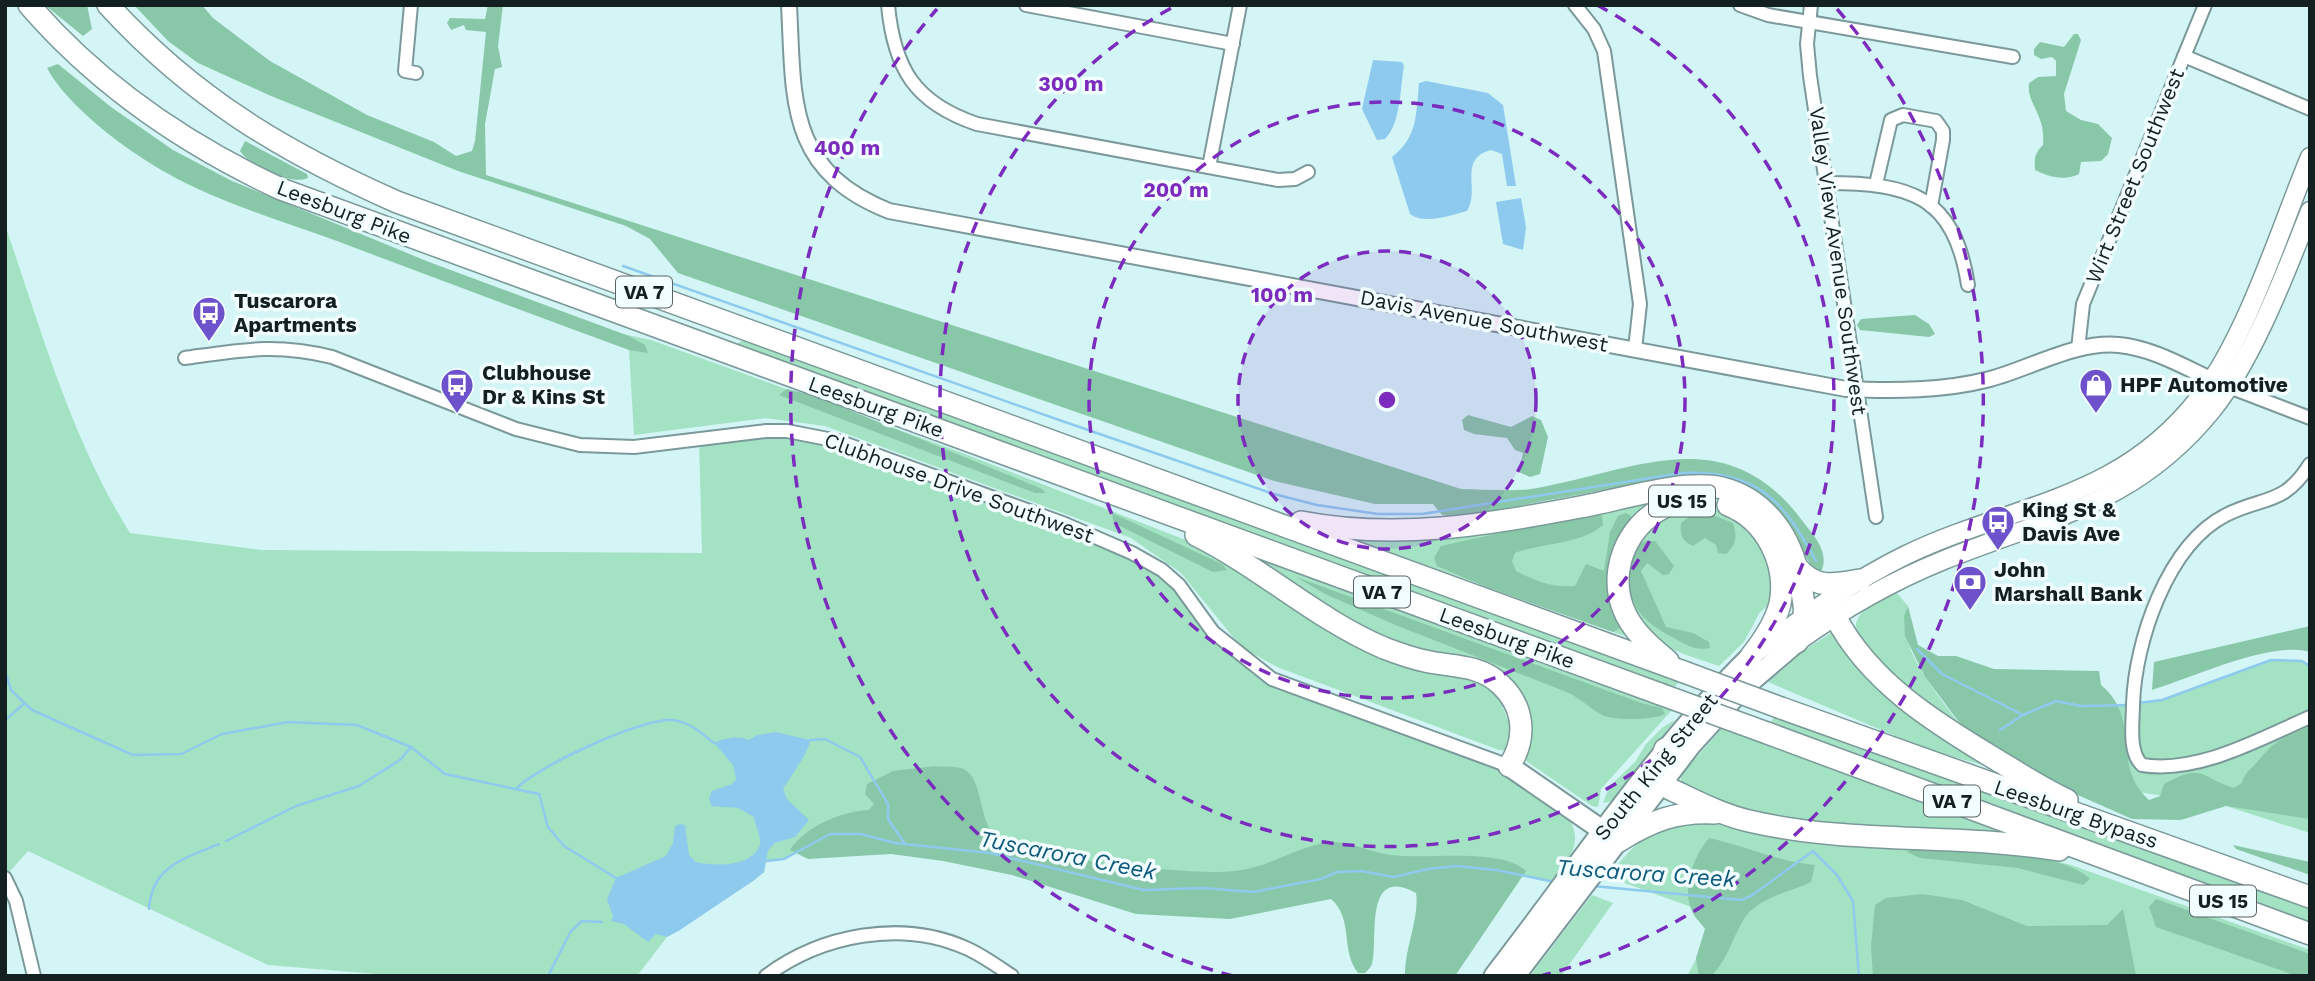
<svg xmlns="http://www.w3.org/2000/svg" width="2315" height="981" font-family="'Work Sans',sans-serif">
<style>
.green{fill:#a3e2c2}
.forest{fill:#88c8a8}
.water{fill:#8ecaee}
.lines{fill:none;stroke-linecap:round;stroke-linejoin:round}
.stream{stroke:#8ecaee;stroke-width:2.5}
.minor-casing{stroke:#7b999a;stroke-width:16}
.tertiary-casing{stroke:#7b999a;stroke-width:18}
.primary-casing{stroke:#7b999a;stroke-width:21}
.trunk-casing{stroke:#7b999a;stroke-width:23}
.motorway-casing{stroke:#7b999a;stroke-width:24}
.minor{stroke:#fff;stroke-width:12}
.tertiary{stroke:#fff;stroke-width:14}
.primary{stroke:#fff;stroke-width:18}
.trunk{stroke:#fff;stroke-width:19}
.motorway{stroke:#fff;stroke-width:21}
.motorway-bridge-casing{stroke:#7b999a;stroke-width:24;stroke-linecap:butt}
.motorway-bridge{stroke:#fff;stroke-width:21}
.ring{fill:none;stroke:#7b2cbf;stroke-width:3.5;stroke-dasharray:12 9}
.labels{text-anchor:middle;stroke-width:7;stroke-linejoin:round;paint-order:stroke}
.shield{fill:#f1fdfe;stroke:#566263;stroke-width:2}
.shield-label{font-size:19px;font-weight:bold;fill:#131f20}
.street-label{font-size:21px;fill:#131f20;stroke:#f1fdfe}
.poi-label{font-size:21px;font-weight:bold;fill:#131f20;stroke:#f1fdfe;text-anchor:start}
.water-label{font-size:23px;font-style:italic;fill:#0e597c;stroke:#f1fdfe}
.centre{fill:#7b2cbf;stroke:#f1fdfe;stroke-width:3.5}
.ring-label{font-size:21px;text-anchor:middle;font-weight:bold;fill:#7b2cbf;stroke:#f1fdfe;stroke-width:7;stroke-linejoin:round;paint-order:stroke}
</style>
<rect width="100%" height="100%" fill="#d4f5f6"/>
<g class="green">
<path d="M5 225C41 329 71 439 130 533L261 550 702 553 699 438 815 435 1132 553 1179 585 1251 665 1509 766 1569 819C1585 844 1566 862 1552 883L1496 870 1299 884 990 853 807 848 784 859 766 861 764 872 753 881 667 937 637 976H401L268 965 28 851 5 877Z"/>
<polygon points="608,331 651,340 957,451 1196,544 1224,559 1350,644 1482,682 1501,702 1514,738 1507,751 1499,750 1277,667 1247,650 1233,637 1181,573 1131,538 825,426 765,418 634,435 629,350"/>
<polygon points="743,340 801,356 1681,679 1674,688 767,360 737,344"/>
<polygon points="1655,499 1619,556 1636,640 1325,529"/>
<path d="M1703 506 1731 513 1766 545 1775 600 1760 612 1744 642 1719 666C1693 657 1655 648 1639 623 1620 594 1627 538 1656 519 1668 511 1689 510 1703 506Z"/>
<polygon points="1247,555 1672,710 1601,789 1598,807 1592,806 1526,761 1517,695 1389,645"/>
<path d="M1895 591 1908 606C1891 645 1945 704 1968 734L1910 693 1857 638C1849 611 1875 603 1895 591Z"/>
<polygon points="1834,631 1981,758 1986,766 1926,749 1768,682 1809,647"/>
<polygon points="2271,660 2302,661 2310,666 2310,833 2226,806 2101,786 2114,707 2162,700"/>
<polygon points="1777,714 2310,907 2310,925 1770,723"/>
<polygon points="1675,720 1612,801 1603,803 1609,787 1635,762 1646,744 1663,727"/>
<polygon points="1722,728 2037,843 1811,824 1737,809 1681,784 1681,775"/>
<path d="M1710 821 1750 829 2036 856 2071 865 2310 950V976H1687L1719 917 1608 877C1643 832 1655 827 1710 821Z"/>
<polygon points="1592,895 1613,903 1561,976 1530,976"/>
</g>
<g class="forest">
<polygon points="45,5 87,5 92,29 83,36"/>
<path d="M134 5H202L213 18 270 61 367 115 434 142 456 156 472 151 475 141 486 32 466 30 464 25 451 30 447 23 450 18 485 19 488 5H503L498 46 502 67 495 69 485 124 486 175 1461 489C1483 489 1509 492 1531 489 1633 472 1723 417 1801 519 1813 535 1829 550 1822 570H1815C1796 546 1773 496 1744 484 1697 465 1518 508 1459 517L1442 515 1433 504H1375L1274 481 678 273 650 239 626 226 458 171 271 96 198 63 168 41Z"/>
<path d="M2074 34H2078L2081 40 2064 94 2066 111 2081 120 2098 124 2112 138 2108 154 2101 161 2081 162 2079 174C2065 181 2048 177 2035 170 2034 158 2035 153 2043 145 2046 114 2026 104 2029 83L2038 77 2056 76V61L2052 57 2041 59 2034 55V49L2040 42 2064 47Z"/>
<path d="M58 64 111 107 173 150 232 181 429 262 629 336 645 345 648 353 629 350C532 314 434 278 337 241 280 220 217 202 165 172 127 151 67 106 47 68Z"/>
<path d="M245 141 307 174 308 178C291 186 250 166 240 151Z"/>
<polygon points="1915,315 1929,324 1935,334 1929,337 1860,330 1857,325 1861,319"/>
<polygon points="787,389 815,396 1040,488 1046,493 1035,493 779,395"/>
<polygon points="1468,415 1511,427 1532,416 1541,420 1548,437 1540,474 1530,477 1519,472 1523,453 1515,450 1507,438 1474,434 1464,430 1462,420"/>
<polygon points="1112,513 1222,564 1227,570 1213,572 1114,523"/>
<path d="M1590 513 1602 515 1603 525C1582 544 1542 543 1515 553L1512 561 1516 571C1535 581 1553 588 1575 586L1586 564 1604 571 1610 532 1618 516 1626 513 1631 516 1622 627 1613 632 1486 587 1437 566 1434 558 1441 546Z"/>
<path d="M1713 515 1733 523C1737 536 1737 544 1726 554L1718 553 1716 545 1705 538 1693 546C1682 541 1680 535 1681 523L1689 517Z"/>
<path d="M1645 541H1655L1674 566 1669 574 1663 575 1647 563 1641 571 1666 627 1693 633 1709 642 1710 648C1696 651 1686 645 1674 638 1642 622 1623 602 1631 564 1633 554 1637 546 1645 541Z"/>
<path d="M1296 577 1641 703 1662 708 1665 714C1653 720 1614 721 1602 715 1591 709 1581 699 1569 693L1393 624 1325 594Z"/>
<path d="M1908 606 1918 645 1938 656H1956L1994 669 2099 671 2101 685C2143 720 2110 766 2149 800L2160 796 2164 784C2204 762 2199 777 2234 788L2242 783C2245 771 2251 770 2258 761 2275 739 2285 737 2310 726V819L2226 806 2181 820 2132 819 2062 788 1968 734 1925 677 1905 636 1904 616Z"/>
<path d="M2310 626V652C2273 640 2191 678 2152 690L2154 662Z"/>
<path d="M935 766C943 767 954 766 961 768 988 777 973 831 1008 846 1026 853 1047 854 1065 857 1114 865 1163 871 1213 872 1261 873 1278 855 1319 844 1346 837 1366 852 1391 855 1426 860 1500 847 1526 871L1455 976H1405C1404 950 1420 917 1416 893 1362 863 1379 944 1372 964 1371 967 1368 970 1365 973H1358C1340 950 1354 919 1331 899L1230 919 1136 914 1012 875 943 861 891 854 808 859 790 850C805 826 843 811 869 810L874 804 865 794 867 784 893 771Z"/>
<path d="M1709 838C1747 846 1775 861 1815 865L1811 882C1790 892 1757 898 1744 919 1732 938 1728 960 1711 976H1699L1696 958 1705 929C1701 923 1694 917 1692 911 1681 888 1694 856 1709 838Z"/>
<polygon points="2233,845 2310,862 2310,875 2236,849"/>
<path d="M1912 848C1952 850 2063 850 2090 879L2083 885 2018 868 1920 858 1907 852Z"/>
<polygon points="1922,894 1962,900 2027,926 2107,925 2123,909 2136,976 1873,976 1871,947 1875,905 1886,898"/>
<polygon points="2156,899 2310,954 2310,976 2297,976 2156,927 2149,907"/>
</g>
<g class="water">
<path d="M1373 60 1402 62 1404 66C1400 88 1401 123 1385 139L1377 140 1362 109Z"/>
<path d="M1426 81 1488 93 1503 105 1516 186H1507L1502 154 1491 150C1457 159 1481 190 1467 211 1452 215 1424 225 1410 214L1392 157C1418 137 1416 114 1419 83Z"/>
<polygon points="1521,198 1526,227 1523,250 1503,244 1496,202"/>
<path d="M776 732 810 740C810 750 789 779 783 789L787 799 809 820 795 837 775 843 768 850 764 872 753 881 680 930 667 937 656 934 648 942 624 924 611 921 613 916 607 899 616 878 666 856 673 843 675 826 680 824 685 825 689 855 696 862C714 866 751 868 760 845 762 839 755 825 754 817L738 808 711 806 709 798 712 791 732 784 736 779 733 765 714 743C723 738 740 735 749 740L757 735Z"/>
</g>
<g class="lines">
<g class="stream">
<path d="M623 266 1062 421 1274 494 1317 505 1378 514H1422L1682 473C1757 470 1783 500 1816 561"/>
<polyline points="1917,649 1942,674 2023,715"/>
<polyline points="5,671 11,690 32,710 133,755 181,754 222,734 288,722 357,725 411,747 445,774 539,794 548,827 564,846 616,878"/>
<polyline points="2138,703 2162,700 2271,660 2302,661 2310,666"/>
<polyline points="5,720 24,704"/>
<polyline points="2000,730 2023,715 2056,701 2081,706 2128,705"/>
<polyline points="810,740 825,739 860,757 888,804 888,819 905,844"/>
<path d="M517 788C538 766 642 718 671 720 689 721 701 733 714 743"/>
<polyline points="226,841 296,806 359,786 400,760 411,747"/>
<polyline points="766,861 784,859 830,834 861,834 895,843 990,853 1144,890 1203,888 1253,892 1321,879 1337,872 1361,871 1394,877 1428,869 1456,866 1496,870 1555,882"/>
<polyline points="1593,886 1741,900 1751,896 1813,851 1837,875 1853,901 1859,976"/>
<path d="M149 909C152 866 183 859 219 844"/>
<polyline points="548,976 571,931 582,921 602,922"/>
</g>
<defs>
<g id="minor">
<polyline points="411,5 405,71 416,73"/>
<path d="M888 5C894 69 915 103 977 124L1278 180 1295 179 1308 172"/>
<polyline points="1026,5 1233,44"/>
<polyline points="1575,5 1594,29 1604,51 1640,304 1635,349"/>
<polyline points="1740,5 1768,15 2013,57"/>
<polyline points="1811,5 1807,44 1810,76 1876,517"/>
<polyline points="2184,56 2310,109"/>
<polyline points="1209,167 1240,5"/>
<path d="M1826 183C1910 183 1954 195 1968 285"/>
<polyline points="1876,184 1891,120 1903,115 1936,121 1943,131 1943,140 1931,206"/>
<polyline points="2078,349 2083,304 2205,5"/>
<path d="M185 358C241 350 275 343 332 357L516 429 580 445 634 447 766 431H787L838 441 1065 524 1132 553 1162 570 1179 585 1213 632 1272 679 1509 766"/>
<polyline points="2229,387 2310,418"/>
<path d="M2310 464C2284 506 2263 496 2226 515 2167 545 2135 642 2133 704 2133 722 2128 752 2142 765 2198 774 2260 739 2310 717"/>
<polyline points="5,878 16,901 34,976"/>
<path d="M766 976C821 935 901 919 966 948 982 955 997 966 1012 976"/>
</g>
<path id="tertiary" d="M789 5C794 99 786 170 889 211L1846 389C1894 391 1944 391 1990 379 2031 368 2076 341 2119 345 2159 349 2193 373 2229 387"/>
<g id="primary">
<path d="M1797 642C1843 609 1892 581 1944 560 2050 517 2135 505 2212 410 2253 359 2286 272 2310 211"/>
<path d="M1759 650C1806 615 1853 581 1906 555 2014 503 2119 502 2200 397 2247 337 2280 229 2310 157"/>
</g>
<g id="trunk">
<polyline points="1509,766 1612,837"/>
<path d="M1494 976C1578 868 1653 752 1751 656"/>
<polyline points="1515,976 1691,745 1742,689 1797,642"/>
</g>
<g id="motorway">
<path d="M29 5C99 86 184 144 281 189L1660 694"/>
<path d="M108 5C193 98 284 152 397 202L1684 672"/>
<path d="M1728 505C1766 520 1788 564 1780 604 1775 623 1763 641 1751 656"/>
<path d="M1301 522C1396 540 1487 525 1580 507 1620 500 1683 479 1722 488 1762 498 1788 532 1797 570 1803 595 1810 618 1797 642"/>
<path d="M1196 535C1262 568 1316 619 1384 648 1397 653 1411 658 1425 661 1451 667 1479 664 1500 684 1525 707 1527 739 1509 766"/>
<path d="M1797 567C1815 589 1833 585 1860 580"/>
<path d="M1835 616C1869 682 1935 723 1997 760 2020 774 2043 789 2067 800"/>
<path d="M1668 661C1650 646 1631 630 1623 608 1604 558 1642 500 1696 500"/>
<polyline points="1781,708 2310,897"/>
<polyline points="1767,733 2310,934"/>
<path d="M1665 749C1659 765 1656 777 1670 789 1696 801 1722 815 1749 821 1851 845 1957 833 2059 850"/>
<path d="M1619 841C1651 821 1676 811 1715 813"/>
</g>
</defs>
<use href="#minor" class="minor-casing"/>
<use href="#tertiary" class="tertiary-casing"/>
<use href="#primary" class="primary-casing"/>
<use href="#trunk" class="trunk-casing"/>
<use href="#motorway" class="motorway-casing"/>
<use href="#minor" class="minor"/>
<use href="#tertiary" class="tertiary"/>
<use href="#primary" class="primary"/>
<use href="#trunk" class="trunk"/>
<use href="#motorway" class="motorway"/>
<defs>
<g id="motorway-bridge">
<polyline points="1684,672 1781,708"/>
<polyline points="1660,694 1767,733"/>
</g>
</defs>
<use href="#motorway-bridge" class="motorway-bridge-casing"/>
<use href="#motorway-bridge" class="motorway-bridge"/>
</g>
<circle cx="1387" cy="400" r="149" fill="#7b2cbf" fill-opacity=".12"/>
<g class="ring">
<circle cx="1387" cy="400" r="149"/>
<circle cx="1387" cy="400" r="298"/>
<path d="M1597 5A447 447 0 1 1 1177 5"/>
<path d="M1233 976A596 596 0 0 1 937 9M1837 9A596 596 0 0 1 1541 976"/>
</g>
<defs>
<symbol id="bus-pin" viewBox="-11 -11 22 30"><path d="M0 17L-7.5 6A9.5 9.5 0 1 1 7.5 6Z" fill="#6e52cb" stroke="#f1fdfe"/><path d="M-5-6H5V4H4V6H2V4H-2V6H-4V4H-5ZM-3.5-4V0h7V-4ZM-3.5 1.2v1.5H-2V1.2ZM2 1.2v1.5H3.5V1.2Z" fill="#fff"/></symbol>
<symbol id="shop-pin" viewBox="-11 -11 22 30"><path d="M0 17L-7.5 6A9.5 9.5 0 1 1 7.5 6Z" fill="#6e52cb" stroke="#f1fdfe"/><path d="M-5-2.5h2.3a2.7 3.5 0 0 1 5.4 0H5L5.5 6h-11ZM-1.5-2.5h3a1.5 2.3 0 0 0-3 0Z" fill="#fff"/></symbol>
<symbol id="bank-pin" viewBox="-11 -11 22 30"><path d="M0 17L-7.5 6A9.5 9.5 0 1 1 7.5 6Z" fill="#6e52cb" stroke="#f1fdfe"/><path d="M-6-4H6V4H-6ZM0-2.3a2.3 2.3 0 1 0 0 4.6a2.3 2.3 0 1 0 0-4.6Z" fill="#fff"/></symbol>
</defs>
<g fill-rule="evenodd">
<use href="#bus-pin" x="190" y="294" width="38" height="52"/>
<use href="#bus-pin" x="438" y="366" width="38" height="52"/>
<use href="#shop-pin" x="2077" y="366" width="38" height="52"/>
<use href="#bus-pin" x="1979" y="503" width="38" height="52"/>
<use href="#bank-pin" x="1951" y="563" width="38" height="52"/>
</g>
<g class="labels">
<g class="shield">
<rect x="616" y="276.5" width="56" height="31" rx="5"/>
<rect x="1649" y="485.5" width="66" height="31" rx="5"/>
<rect x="1354" y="576.5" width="56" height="31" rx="5"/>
<rect x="1924" y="785.5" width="56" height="31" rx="5"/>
<rect x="2190" y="885.5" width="66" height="31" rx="5"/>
</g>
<g class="shield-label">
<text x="644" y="299">VA 7</text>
<text x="1682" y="508">US 15</text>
<text x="1382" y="599">VA 7</text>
<text x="1952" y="808">VA 7</text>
<text x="2223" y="908">US 15</text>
</g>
<g class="street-label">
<text transform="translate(2135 176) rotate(-68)" y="7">Wirt Street Southwest</text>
<text transform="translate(344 212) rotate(21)" y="7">Leesburg Pike</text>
<text transform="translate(1838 261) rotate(82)" y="7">Valley View Avenue Southwest</text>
<text transform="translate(1484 321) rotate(11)" y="7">Davis Avenue Southwest</text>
<text transform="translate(876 407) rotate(20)" y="7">Leesburg Pike</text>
<text transform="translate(959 488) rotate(20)" y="7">Clubhouse Drive Southwest</text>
<text transform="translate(1507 638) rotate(20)" y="7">Leesburg Pike</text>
<text transform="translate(1656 767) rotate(-51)" y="7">South King Street</text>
<text transform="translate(2076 814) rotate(19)" y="7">Leesburg Bypass</text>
</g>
<g class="poi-label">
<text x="234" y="308">Tuscarora<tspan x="234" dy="24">Apartments</tspan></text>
<text x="482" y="380">Clubhouse<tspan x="482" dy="24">Dr &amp; Kins St</tspan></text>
<text x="2120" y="392">HPF Automotive</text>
<text x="2022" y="517">King St &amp;<tspan x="2022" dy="24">Davis Ave</tspan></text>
<text x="1994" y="577">John<tspan x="1994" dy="24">Marshall Bank</tspan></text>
</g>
<g class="water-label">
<text transform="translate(1068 855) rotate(11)" y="8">Tuscarora Creek</text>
<text transform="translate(1646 873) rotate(4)" y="8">Tuscarora Creek</text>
</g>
</g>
<circle cx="1387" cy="400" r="10" class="centre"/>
<g class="ring-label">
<text x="1071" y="91">300 m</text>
<text x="847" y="155">400 m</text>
<text x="1176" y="197">200 m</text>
<text x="1282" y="302">100 m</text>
</g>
<rect width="2315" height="981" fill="none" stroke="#131f20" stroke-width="14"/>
</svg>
